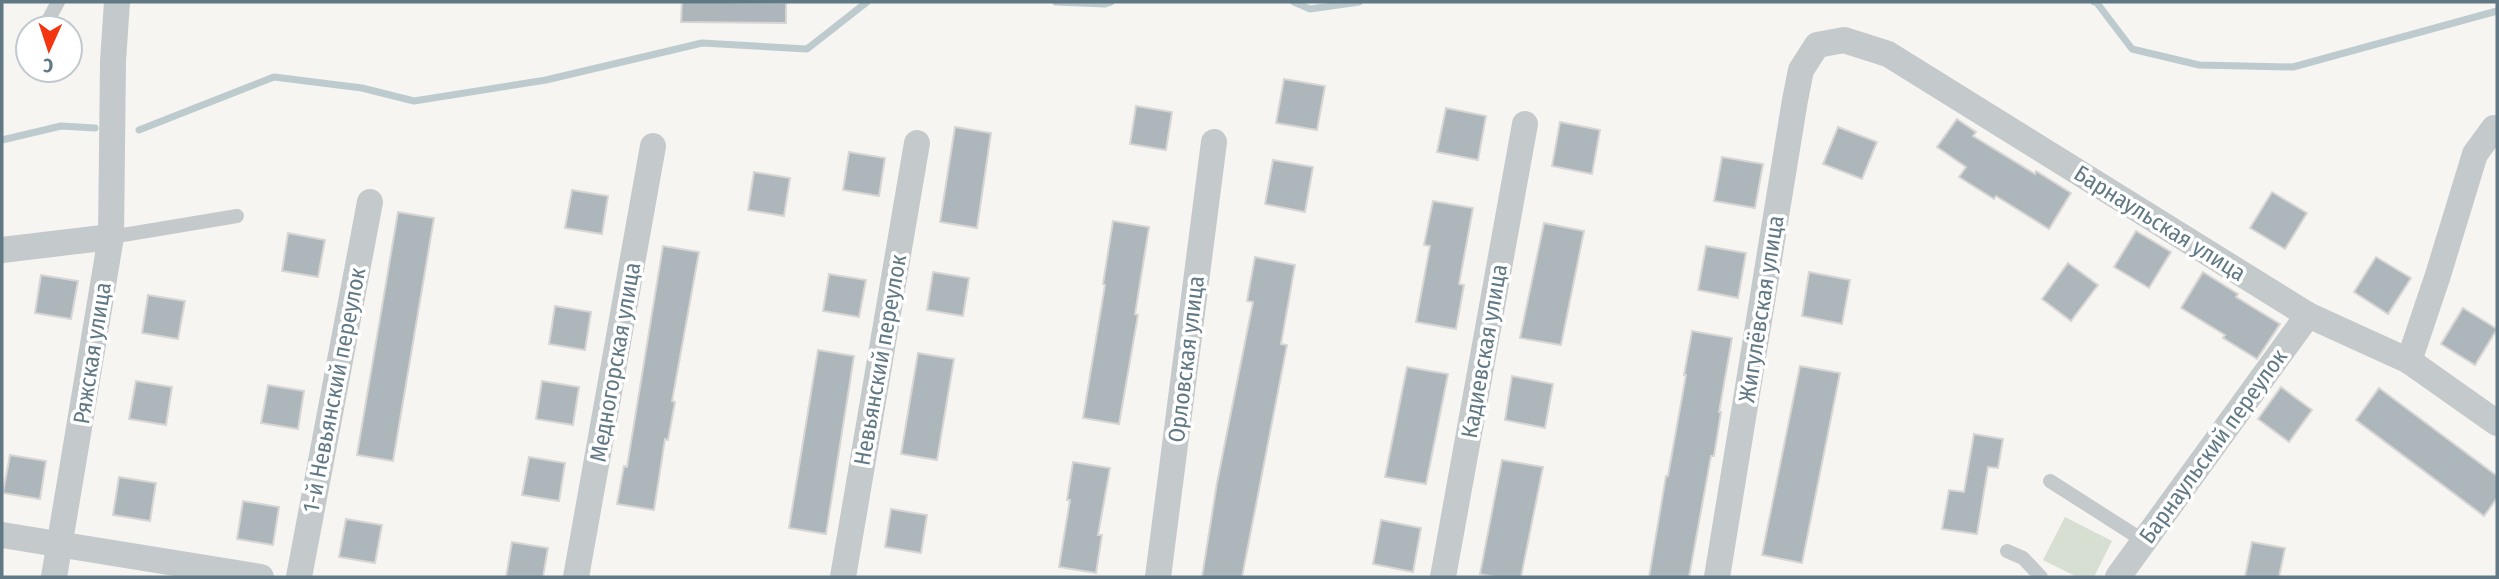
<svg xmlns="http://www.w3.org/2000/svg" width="2499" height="579" font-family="'Fira Sans Condensed',sans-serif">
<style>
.green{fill:#d7ded2}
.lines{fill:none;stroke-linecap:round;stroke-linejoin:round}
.stream{stroke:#bdcbcf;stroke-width:7}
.building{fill:#adb7bb;stroke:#d7d6d4;stroke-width:2}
.service{stroke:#c4c9cb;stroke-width:14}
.minor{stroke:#c4c9cb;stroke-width:26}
.labels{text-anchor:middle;stroke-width:7;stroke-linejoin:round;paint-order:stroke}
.street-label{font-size:23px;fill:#617885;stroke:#fff}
</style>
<rect width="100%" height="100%" fill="#f6f5f1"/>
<polygon class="green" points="2065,517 2112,541 2094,577 2077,577 2043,560"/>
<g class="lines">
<g class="stream">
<polyline points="1056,2 1105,4 1111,2"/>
<polyline points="1294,2 1310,9 1359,2"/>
<polyline points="2094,2 2097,3 2132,49 2199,65 2293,67 2497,11"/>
<polyline points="139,130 274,77 362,88 414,101 546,80 702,43 807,49 867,2"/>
<polyline points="2,140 61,126 95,128"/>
</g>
</g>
<g class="building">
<polygon points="682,2 786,3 786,23 681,22"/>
<polygon points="1284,79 1325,86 1317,130 1276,123"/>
<polygon points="1136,106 1172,112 1166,150 1130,144"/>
<polygon points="1446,108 1486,116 1478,160 1437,152"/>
<polygon points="1957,119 1976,132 1973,136 2035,174 2036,171 2071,193 2049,229 1996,196 1994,199 1959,177 1966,167 1937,147"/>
<polygon points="1560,122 1600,130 1592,174 1552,166"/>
<polygon points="955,127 991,133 977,228 940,222"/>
<polygon points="1838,127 1877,142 1862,179 1823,164"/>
<polygon points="849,152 885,158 879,196 843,190"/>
<polygon points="1722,157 1763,164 1755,208 1714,201"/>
<polygon points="1273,160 1313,167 1305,212 1265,204"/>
<polygon points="754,172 790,178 784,216 748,210"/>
<polygon points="572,190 608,196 602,234 565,228"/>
<polygon points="2272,192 2307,213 2285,249 2250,228"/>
<polygon points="1433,201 1473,208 1459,284 1464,285 1456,329 1416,322 1430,246 1424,245"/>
<polygon points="398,212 434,218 393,461 357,455"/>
<polygon points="1113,221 1149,227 1135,314 1138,315 1119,424 1083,418 1105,285 1103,284"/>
<polygon points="1544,223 1584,231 1561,345 1520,338"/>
<polygon points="2136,231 2171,252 2149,288 2114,267"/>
<polygon points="288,233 325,240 318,277 282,271"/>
<polygon points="663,246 699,252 672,401 675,402 668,440 665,439 654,510 617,504 624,466 627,467"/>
<polygon points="1706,246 1746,253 1738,298 1698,290"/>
<polygon points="1255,257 1295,265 1281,344 1287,345 1242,577 1202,577 1217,483 1253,302 1247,301"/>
<polygon points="2376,257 2411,278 2388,314 2354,292"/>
<polygon points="2068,263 2098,285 2071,321 2042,299"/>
<polygon points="933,272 969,278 963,316 927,310"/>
<polygon points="1809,272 1850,280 1842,324 1802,316"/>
<polygon points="2203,272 2238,294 2236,297 2280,324 2257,359 2223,338 2225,335 2181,308"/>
<polygon points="829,274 866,280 859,317 823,311"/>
<polygon points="41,275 78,281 71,319 35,313"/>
<polygon points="148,295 185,301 178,339 142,333"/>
<polygon points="555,306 591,312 585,350 549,344"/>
<polygon points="2463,308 2497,329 2475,365 2441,344"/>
<polygon points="1692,331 1732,338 1719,412 1721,412 1714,456 1711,456 1689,577 1649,577 1666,476 1668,476 1686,375 1684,375"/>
<polygon points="818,350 854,356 826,534 789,528"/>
<polygon points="918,353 954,359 937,460 901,454"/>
<polygon points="1800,366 1840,373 1802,563 1762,555"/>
<polygon points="1407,367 1448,374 1426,484 1385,477"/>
<polygon points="1512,376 1553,384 1545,428 1505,420"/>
<polygon points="136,381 172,387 166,425 129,419"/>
<polygon points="542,381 579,387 573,425 536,419"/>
<polygon points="268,385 304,391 298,429 261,423"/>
<polygon points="2281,387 2312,410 2289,442 2258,419"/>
<polygon points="2379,388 2497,476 2497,498 2484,516 2356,420"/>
<polygon points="1974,434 2003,439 1998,468 1988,467 1977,534 1942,529 1949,490 1964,492"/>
<polygon points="10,455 46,461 40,499 3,493"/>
<polygon points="529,457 565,463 559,501 522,495"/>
<polygon points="1502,460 1543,467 1521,577 1495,577 1480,574"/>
<polygon points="1073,462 1110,468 1098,535 1102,535 1096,573 1059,567 1070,500 1067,500"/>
<polygon points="119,477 156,483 150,521 113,515"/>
<polygon points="243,501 279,507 273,545 237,539"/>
<polygon points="891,509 927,515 921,553 885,547"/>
<polygon points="346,519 382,525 375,563 339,557"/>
<polygon points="1381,520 1421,528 1413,572 1373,564"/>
<polygon points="512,542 548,548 543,577 506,577"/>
<polygon points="2252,542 2285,548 2279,577 2245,577"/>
</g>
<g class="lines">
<g class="service">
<polyline points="44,28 58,2"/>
<polyline points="111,237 237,216"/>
<polyline points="2050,481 2144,541"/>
<polyline points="2007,551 2023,558 2041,577"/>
</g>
<g class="minor">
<polyline points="111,237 113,61 117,2"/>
<polyline points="2,250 111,237 54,577"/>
<polyline points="2409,361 2438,275 2475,154 2494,128 2497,129"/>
<polyline points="2,535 261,577"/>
<polyline points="299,577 370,202"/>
<polyline points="576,577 653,146"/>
<polyline points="843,577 917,143"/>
<polyline points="1158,577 1214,142"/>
<polyline points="1443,577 1525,124"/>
<polyline points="1717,577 1795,100 1801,70 1817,45 1844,40 1888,54 2308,315 2409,361 2497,423"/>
<polyline points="2118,577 2308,315"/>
</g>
</g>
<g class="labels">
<g class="street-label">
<text transform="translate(2160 223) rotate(32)" y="8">Барнаульская улица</text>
<text transform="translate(1761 309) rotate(-81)" y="8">Жигулёвская улица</text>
<text transform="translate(1484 351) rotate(-80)" y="8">Кадиевская улица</text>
<text transform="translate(92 353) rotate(-81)" y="8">Ряжская улица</text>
<text transform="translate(1186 359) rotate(-83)" y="8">Орловская улица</text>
<text transform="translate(880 360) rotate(-80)" y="8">Невьянский переулок</text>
<text transform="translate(615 362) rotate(-80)" y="8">Медногорская улица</text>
<text transform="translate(334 390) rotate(-79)" y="8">1-й Невьянский переулок</text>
<text transform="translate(2213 446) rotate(-54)" y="8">Барнаульский переулок</text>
</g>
</g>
<rect width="2499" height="579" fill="none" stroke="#617885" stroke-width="7"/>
<g transform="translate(49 49) rotate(183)"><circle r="33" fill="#ffffff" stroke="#c0c9ce" stroke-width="2"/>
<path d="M0-5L12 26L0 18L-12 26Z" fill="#f43512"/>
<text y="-10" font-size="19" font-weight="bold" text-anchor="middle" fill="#617885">С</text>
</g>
</svg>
